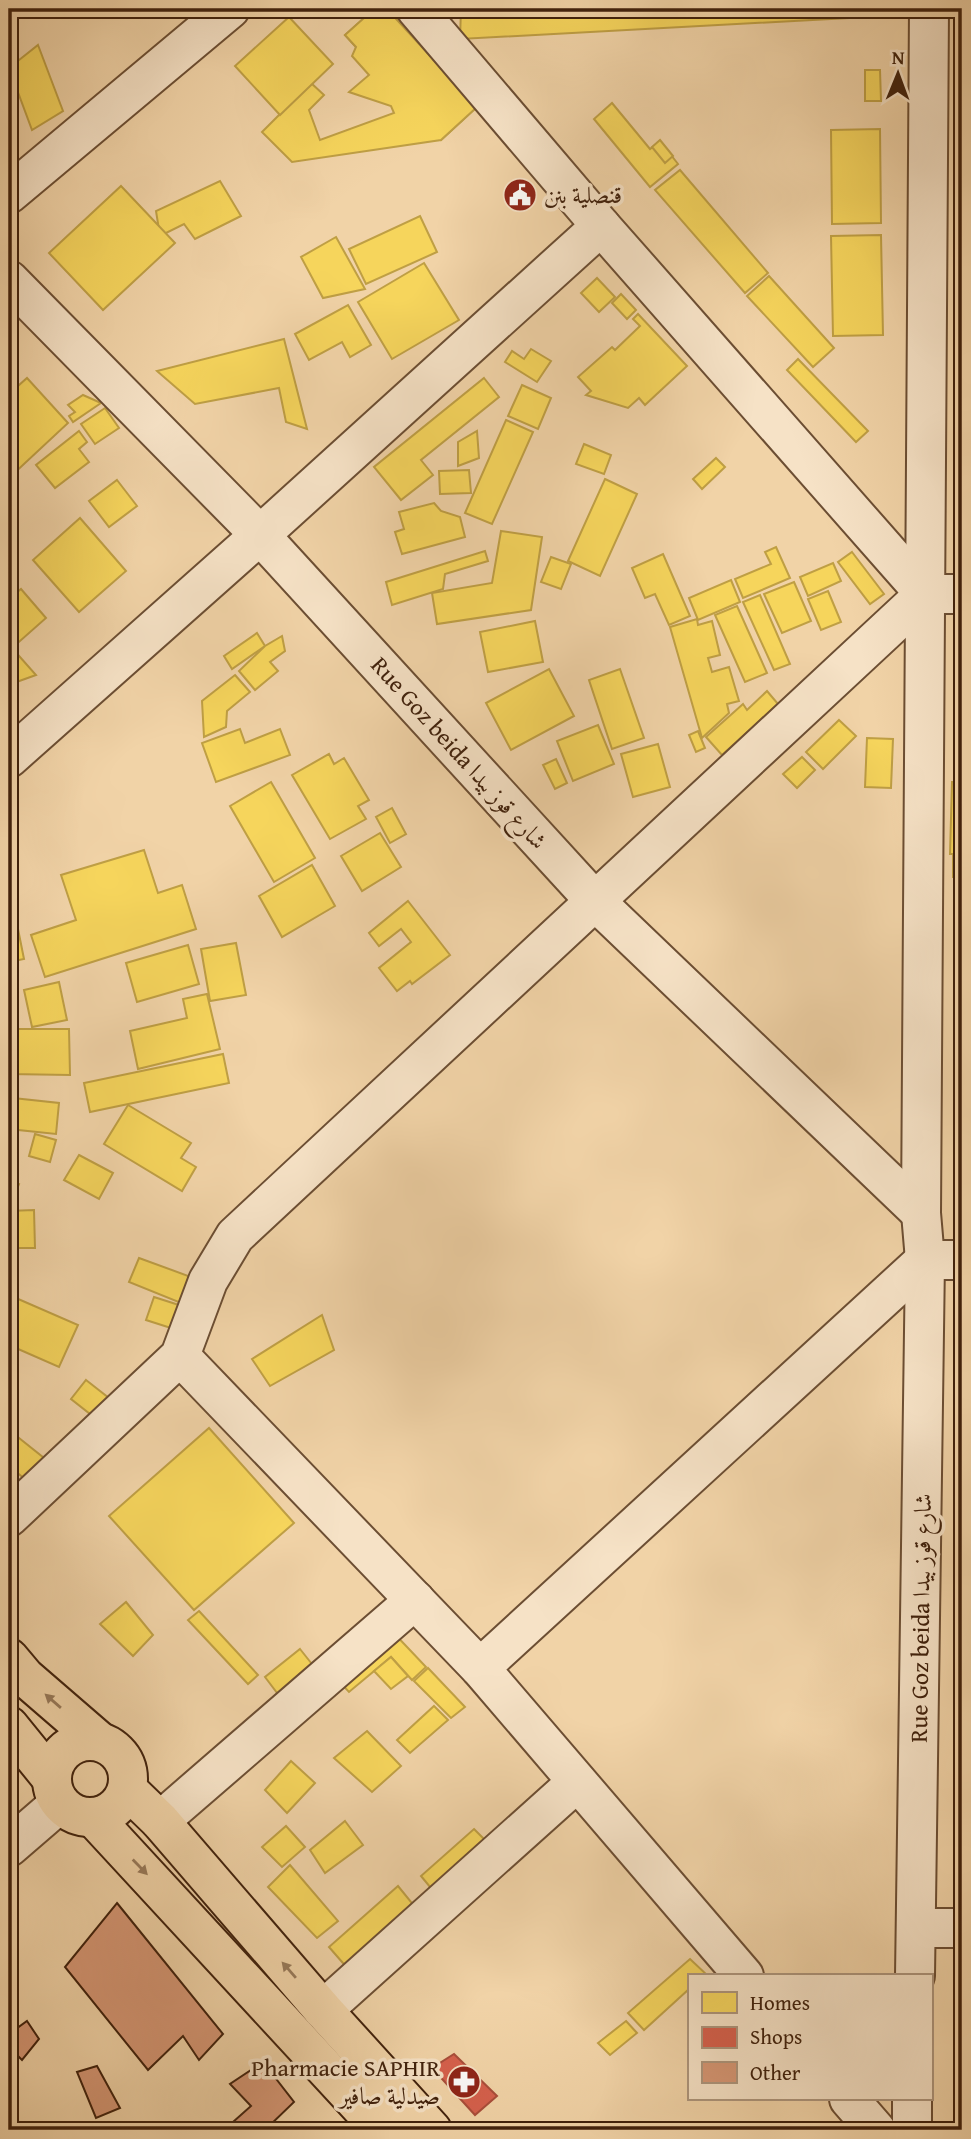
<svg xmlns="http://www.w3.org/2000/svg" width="971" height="2139" font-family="'Gentium Book Plus',Amiri,serif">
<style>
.homes{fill:#f6d55c;stroke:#bf9f44;stroke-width:2}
.shops{fill:#d6604d;stroke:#a94d3a;stroke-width:2}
.building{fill:#d59674;stroke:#40210c;stroke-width:2}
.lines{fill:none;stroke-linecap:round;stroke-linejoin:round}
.minor-casing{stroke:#6c4e33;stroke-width:42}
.major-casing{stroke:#40210c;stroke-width:42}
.minor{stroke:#f6e2c6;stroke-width:38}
.major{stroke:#f1d3a7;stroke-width:38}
.oneway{fill:#987a5a}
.labels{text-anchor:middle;stroke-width:7;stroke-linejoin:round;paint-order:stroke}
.poi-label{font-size:24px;fill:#40210c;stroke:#f6e2c6;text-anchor:start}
.street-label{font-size:24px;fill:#40210c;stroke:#f6e2c6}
</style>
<rect width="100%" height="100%" fill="#f1d3a7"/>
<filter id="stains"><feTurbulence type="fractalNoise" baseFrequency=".00286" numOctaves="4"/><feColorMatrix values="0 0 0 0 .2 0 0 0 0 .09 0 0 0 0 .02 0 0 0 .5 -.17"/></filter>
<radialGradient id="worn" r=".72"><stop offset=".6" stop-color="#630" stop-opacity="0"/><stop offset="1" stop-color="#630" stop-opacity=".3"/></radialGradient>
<g class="homes">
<polygon points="374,9 387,9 477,107 441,140 345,35"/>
<polygon points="374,9 387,9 477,107 441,140 292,162 262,132 311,83 324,95 309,110 320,140 394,113 391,106 349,92 369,75 352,56 356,47 345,35"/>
<polygon points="461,9 867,9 867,17 460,39"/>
<polygon points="289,17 333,64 280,115 235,66"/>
<polygon points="38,45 63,111 32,130 9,68"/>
<polygon points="865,70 880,70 881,101 865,101"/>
<polygon points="612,103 650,149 660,141 678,164 650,187 594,119"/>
<polygon points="880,129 881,223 832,224 831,130"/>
<polygon points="660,140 673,156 665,163 652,147"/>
<polygon points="680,170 768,273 745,293 655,190"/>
<polygon points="220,181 241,216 195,239 184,224 160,236 156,211"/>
<polygon points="121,186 175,243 103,310 49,253"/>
<rect x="956" y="208" width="6" height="70"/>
<polygon points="420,216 437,252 366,284 349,249"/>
<polygon points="881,235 883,335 833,336 831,236"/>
<polygon points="336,237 365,289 323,298 301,257"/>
<polygon points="424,263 459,320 392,359 358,302"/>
<polygon points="769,276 834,348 813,367 747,296"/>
<polygon points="597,278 615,297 599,312 581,293"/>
<polygon points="621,294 636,310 627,319 612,303"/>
<polygon points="348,305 371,345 350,357 342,342 309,360 295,334"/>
<polygon points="638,314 687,366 645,405 639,398 628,408 586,395 591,391 578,377 612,347 615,350 640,326 633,319"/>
<polygon points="284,339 307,429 286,422 279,388 195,404 157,371"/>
<polygon points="531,349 551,361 537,382 505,362 512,351 524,359"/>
<polygon points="798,359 868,431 856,442 787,370"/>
<polygon points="27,378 68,423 9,478 9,394"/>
<polygon points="484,378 499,397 421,460 433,475 401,500 374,467"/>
<polygon points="522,385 551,398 538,429 508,416"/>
<polygon points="83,395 101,403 73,422 69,416 75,412 68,405"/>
<polygon points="105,408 119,428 95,444 81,424"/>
<polygon points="506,420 533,432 492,524 465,513"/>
<polygon points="79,431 87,442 79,449 89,462 55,488 36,465"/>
<polygon points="477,431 479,458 458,466 458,442"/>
<polygon points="584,444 611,455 604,474 576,464"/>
<polygon points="716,458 725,467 702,489 693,479"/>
<polygon points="469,470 471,493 440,494 439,471"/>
<polygon points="605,479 637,494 600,576 568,561"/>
<polygon points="117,480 137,506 109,527 89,501"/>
<polygon points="434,503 441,511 460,517 465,537 402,554 395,532 404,529 399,512"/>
<polygon points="80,518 126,571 79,612 33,560"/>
<polygon points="501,531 542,537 531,610 437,624 432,593 492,583"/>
<polygon points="776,547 790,578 743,598 735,579 771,564 765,552"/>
<polygon points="485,551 488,561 445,574 443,589 392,605 386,582"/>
<polygon points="852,552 884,594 870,604 838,562"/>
<polygon points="663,554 690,616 669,625 655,594 645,598 632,568"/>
<polygon points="551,557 571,564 561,589 541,582"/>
<polygon points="833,563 841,581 808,596 800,577"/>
<polygon points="731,580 740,602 698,620 689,598"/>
<polygon points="794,582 811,621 782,633 764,594"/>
<polygon points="21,589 46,618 12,648 36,675 11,684 9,681 9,599"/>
<polygon points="828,591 841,622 821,630 808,599"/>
<polygon points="760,595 790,664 774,670 743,602"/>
<polygon points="737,606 767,673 745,682 715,615"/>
<polygon points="697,619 698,625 712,621 720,655 708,658 712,672 729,667 739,701 727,704 729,713 702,738 670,627"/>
<polygon points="535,621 543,662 488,672 480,632"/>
<polygon points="257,633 265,646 232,669 224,656"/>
<polygon points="282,636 285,651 270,662 278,671 255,690 239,671 265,646"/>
<polygon points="549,669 574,716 511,750 486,703"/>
<polygon points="620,669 644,738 612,749 589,680"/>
<polygon points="235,675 250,692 227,711 226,727 204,737 202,701"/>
<polygon points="767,691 778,704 722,755 706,737 743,704 747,710"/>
<polygon points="839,720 856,736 823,769 806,752"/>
<polygon points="598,725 614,764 573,781 557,741"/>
<polygon points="240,729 245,743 280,729 290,755 216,782 202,743"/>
<polygon points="698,731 705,748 696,752 689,735"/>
<polygon points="867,738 893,739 891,788 865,787"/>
<polygon points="658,744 670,787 633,797 621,754"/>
<polygon points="329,754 334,764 344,758 369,800 358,806 366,819 330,839 292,775"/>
<polygon points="802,757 815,770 797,788 783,774"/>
<polygon points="556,759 567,783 555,789 543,765"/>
<polygon points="271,782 315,858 274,882 230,806"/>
<polygon points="952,782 962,782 962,854 950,854"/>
<polygon points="392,808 406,834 390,843 376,817"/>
<polygon points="380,833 401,867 362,891 341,856"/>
<polygon points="144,850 158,893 182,885 196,929 45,977 31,935 76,920 61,875"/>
<rect x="953" y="854" width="9" height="23"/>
<polygon points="312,865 335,906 282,937 259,896"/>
<polygon points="9,884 24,959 9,962"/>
<polygon points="408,901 450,955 412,984 410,981 397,991 379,968 411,942 401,929 379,946 369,933"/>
<polygon points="236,943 246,995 210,1001 201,949"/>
<polygon points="188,945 199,984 137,1002 126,963"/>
<polygon points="59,982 67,1020 32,1027 24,990"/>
<polygon points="207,994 220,1049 138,1069 130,1031 187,1018 183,999"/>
<polygon points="9,1029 69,1029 70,1075 9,1074"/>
<polygon points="223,1054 229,1083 90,1112 84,1083"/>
<polygon points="13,1098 59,1103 56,1134 9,1129"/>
<polygon points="128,1105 191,1143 181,1158 196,1167 182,1191 104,1144"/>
<polygon points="35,1134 56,1140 50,1162 29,1156"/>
<polygon points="79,1155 113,1173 99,1199 64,1180"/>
<polygon points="9,1180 19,1184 10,1206 9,1206"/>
<polygon points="34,1210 35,1248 9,1248 9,1211"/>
<polygon points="9,1250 16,1250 14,1283 9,1283"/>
<polygon points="139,1258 191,1277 181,1303 129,1282"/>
<polygon points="9,1295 78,1325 59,1367 9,1345"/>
<polygon points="154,1297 182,1306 174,1329 146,1320"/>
<polygon points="322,1315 334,1350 270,1386 252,1359"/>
<polygon points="86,1380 114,1402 99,1421 71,1399"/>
<polygon points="209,1428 294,1523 194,1610 109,1516"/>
<polygon points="9,1430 49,1462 31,1484 9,1466"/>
<polygon points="126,1602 153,1635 133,1656 100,1624"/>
<polygon points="199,1611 258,1675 248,1684 188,1620"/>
<polygon points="390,1629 426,1667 412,1680 391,1657 349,1692 334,1676"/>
<polygon points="300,1649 323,1678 287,1706 265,1677"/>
<polygon points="391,1657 408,1676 391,1689 374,1671"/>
<polygon points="428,1668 465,1707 451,1718 414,1681"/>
<polygon points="434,1706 448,1720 410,1753 397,1740"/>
<polygon points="367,1731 401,1766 372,1792 334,1758"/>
<polygon points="291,1761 315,1783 287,1813 265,1790"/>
<polygon points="345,1821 363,1845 325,1873 310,1850"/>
<polygon points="286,1826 305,1847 282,1867 262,1847"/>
<polygon points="474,1829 490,1845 435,1893 421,1876"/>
<polygon points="290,1865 338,1921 317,1938 268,1887"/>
<polygon points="398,1886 420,1913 349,1970 329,1947"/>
<polygon points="690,1959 706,1974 703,1976 689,1976 689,1989 644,2030 628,2013"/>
<polygon points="626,2021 637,2033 610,2055 598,2043"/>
</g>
<polygon class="shops" points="454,2054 497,2096 475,2115 432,2068"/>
<g class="building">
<polygon points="117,1903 223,2034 199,2060 183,2036 148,2070 65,1967"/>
<polygon points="27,2021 39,2039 22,2060 9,2047 9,2034"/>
<polygon points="263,2062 294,2102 265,2130 224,2130 251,2106 230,2084"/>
<polygon points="97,2066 120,2108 96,2118 77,2072"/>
</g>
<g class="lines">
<defs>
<g id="minor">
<polyline points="416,9 601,226 925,594"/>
<polyline points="9,194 230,9"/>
<polyline points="9,280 260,535 594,900 921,1213"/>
<polyline points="9,758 260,535 601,226"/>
<polyline points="180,1356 480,1668 744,1976"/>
<polyline points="9,1517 180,1356 208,1281 235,1236 925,594 962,594"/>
<polyline points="480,1668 925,1260 962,1260"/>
<polyline points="160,1821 415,1600"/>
<polyline points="9,1847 60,1803"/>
<polyline points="917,1928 962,1928"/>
<polyline points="915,1976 925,1260 921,1213 929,9"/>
<polyline points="323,2010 577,1782"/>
<polyline points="849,2099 876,2130"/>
<polyline points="912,2130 912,2099"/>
</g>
<g id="major">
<polyline points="9,1658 25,1677 99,1741"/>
<polyline points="9,1726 52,1779"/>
<circle cx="90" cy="1779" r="38"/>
<polyline points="128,1790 160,1821 323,2010 432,2130"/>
<polyline points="93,1817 382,2130"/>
</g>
</defs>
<use href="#minor" class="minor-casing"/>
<use href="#major" class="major-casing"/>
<use href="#minor" class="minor"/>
<use href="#major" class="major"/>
</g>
<defs><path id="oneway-solid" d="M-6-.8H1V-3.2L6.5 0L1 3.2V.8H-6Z" transform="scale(1.75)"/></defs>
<g class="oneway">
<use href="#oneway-solid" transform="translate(53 1701) rotate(-139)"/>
<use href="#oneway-solid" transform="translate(140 1867) rotate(46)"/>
<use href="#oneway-solid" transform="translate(289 1970) rotate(-131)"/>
</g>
<defs>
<symbol id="civic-disc" viewBox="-11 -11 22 22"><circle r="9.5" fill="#8f2418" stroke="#f6e2c6"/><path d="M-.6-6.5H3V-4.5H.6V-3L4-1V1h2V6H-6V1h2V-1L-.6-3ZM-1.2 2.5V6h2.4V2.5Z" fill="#fff"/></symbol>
<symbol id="pharmacy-disc" viewBox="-11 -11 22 22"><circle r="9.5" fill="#8f2418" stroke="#f6e2c6"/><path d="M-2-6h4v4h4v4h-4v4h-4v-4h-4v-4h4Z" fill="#fff"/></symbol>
</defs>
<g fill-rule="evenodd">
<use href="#civic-disc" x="501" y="176" width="38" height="38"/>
<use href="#pharmacy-disc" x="445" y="2063" width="38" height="38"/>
</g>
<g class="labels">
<g class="poi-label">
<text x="544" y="203">قنصلية بنن</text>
<text x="440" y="2076" text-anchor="end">Pharmacie SAPHIR<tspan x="440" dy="28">صيدلية صافير</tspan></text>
</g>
<g class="street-label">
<text transform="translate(459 753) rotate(48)" y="8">Rue Goz beida شارع قوز بيدا</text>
<text transform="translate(921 1618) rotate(-89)" y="8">Rue Goz beida شارع قوز بيدا</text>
</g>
</g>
<rect width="971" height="2139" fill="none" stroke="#f1d3a7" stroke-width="35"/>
<rect x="10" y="10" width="950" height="2118" fill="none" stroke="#40210c" stroke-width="3.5"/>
<rect x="18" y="18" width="936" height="2104" fill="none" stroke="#40210c" stroke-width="2"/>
<rect x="688" y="1974" width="245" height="126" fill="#f6e2c6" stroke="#ad957c" stroke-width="2"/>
<rect x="702" y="1992" width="35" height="21" fill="#f6d55c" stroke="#ad957c" stroke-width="2"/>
<text x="750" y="2010" font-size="21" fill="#40210c">Homes</text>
<rect x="702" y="2027" width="35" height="21" fill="#d6604d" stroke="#ad957c" stroke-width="2"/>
<text x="750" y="2044" font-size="21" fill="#40210c">Shops</text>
<rect x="702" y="2062" width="35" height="21" fill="#d59674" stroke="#ad957c" stroke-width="2"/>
<text x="750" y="2080" font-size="21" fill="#40210c">Other</text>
<g transform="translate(898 74) rotate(1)" stroke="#f6e2c6" stroke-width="5" paint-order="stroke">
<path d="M0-5L12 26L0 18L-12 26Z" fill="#40210c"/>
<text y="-10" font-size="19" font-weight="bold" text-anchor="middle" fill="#40210c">N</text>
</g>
<rect width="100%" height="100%" filter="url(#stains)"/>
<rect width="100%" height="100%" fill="url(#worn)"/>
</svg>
